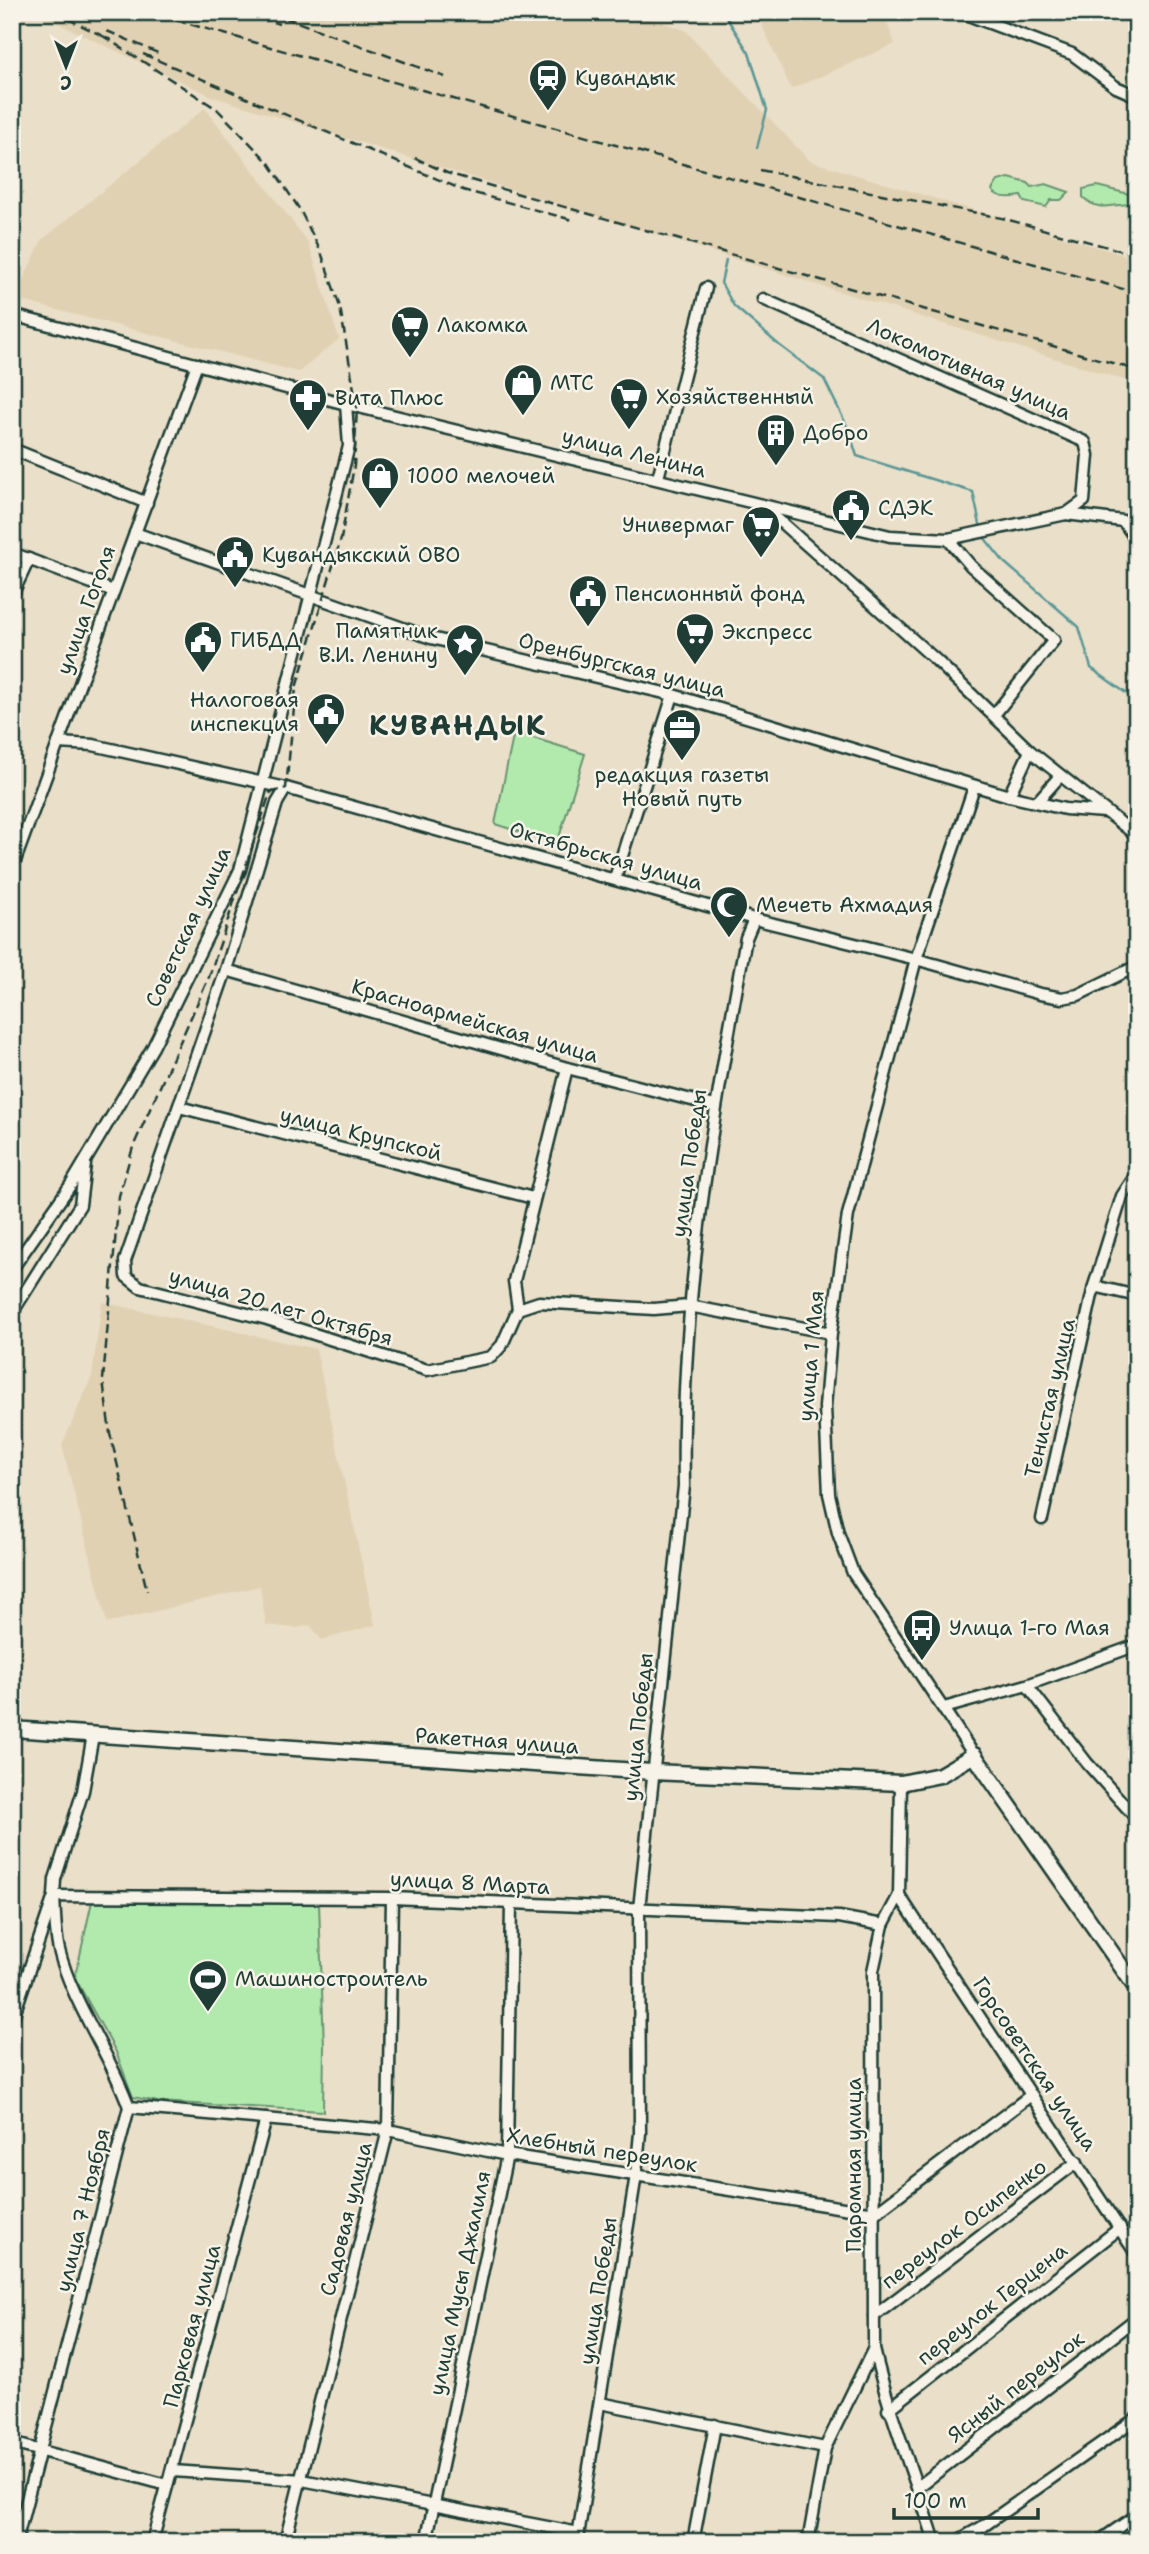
<svg xmlns="http://www.w3.org/2000/svg" width="1149" height="2554" font-family="'Shantell Sans',sans-serif">
<style>
.built{fill:#e1d1b3}
.green{fill:#b2eaae;stroke:#689471;stroke-width:2}
.lines{fill:none;stroke-linecap:round;stroke-linejoin:round}
.stream{stroke:#5a9796;stroke-width:2.5}
.minor-casing{stroke:#1f3d34;stroke-width:15}
.secondary-casing{stroke:#1f3d34;stroke-width:19}
.minor{stroke:#f7f3e8;stroke-width:10}
.secondary{stroke:#f7f3e8;stroke-width:14}
.rail{stroke:#1f3d34;stroke-width:2.5;stroke-dasharray:10 5;stroke-linecap:butt}
.labels{text-anchor:middle;stroke-width:5;stroke-linejoin:round;paint-order:stroke}
.poi-label{font-size:21px;fill:#1f3d34;stroke:#f7f3e8;text-anchor:start}
.street-label{font-size:21px;fill:#1f3d34;stroke:#f7f3e8}
.district-label{font-size:28px;font-weight:bold;letter-spacing:2px;fill:#1f3d34;stroke:#f7f3e8}
</style>
<rect width="100%" height="100%" fill="#eadfc9"/>
<filter id="ink" filterUnits="userSpaceOnUse"><feTurbulence type="fractalNoise" baseFrequency=".0143" numOctaves="2"/><feDisplacementMap in="SourceGraphic" scale="14" xChannelSelector="R" yChannelSelector="G"/><feConvolveMatrix kernelMatrix="1 2 1 2 8 2 1 2 1" color-interpolation-filters="sRGB"/></filter>
<g filter="url(#ink)">
<g class="built">
<polygon points="34,12 630,12 685,30 810,161 1137,259 1137,384 214,97"/>
<polygon points="756,12 883,12 895,44 791,89"/>
<polygon points="205,108 308,242 339,339 299,372 14,299 42,240"/>
<polygon points="102,1302 316,1349 375,1625 322,1640 310,1625 296,1628 266,1625 260,1586 107,1623 62,1445 92,1376"/>
</g>
<g class="green">
<path d="M1009 178 1028 183 1032 187 1046 184 1069 192 1061 200H1051L1046 207 1024 202 1021 196C1011 198 998 199 992 190L998 181Z"/>
<path d="M1097 186 1137 196V207L1133 204C1113 204 1098 213 1083 197V189Z"/>
<polygon points="514,732 585,754 557,844 495,824"/>
<polygon points="133,1897 319,1903 324,2048 323,2111 158,2102 133,2097 116,2052 75,1978 92,1901 126,1902"/>
</g>
<g class="lines">
<g class="stream">
<polyline points="723,12 749,53 767,110 757,148"/>
<polyline points="726,260 721,283 734,306 779,345 824,379 848,428 857,456 973,492 981,529"/>
<polyline points="983,536 1004,562 1079,627 1091,668 1130,696 1137,697"/>
</g>
<defs>
<g id="minor">
<polyline points="960,12 1072,54 1116,87 1137,96"/>
<polyline points="763,299 1085,442 1088,455 1084,501 1066,514"/>
<polyline points="12,315 346,404 890,536 948,539 1066,514 1123,521 1137,541"/>
<polyline points="12,449 147,503"/>
<polyline points="658,478 706,288"/>
<polyline points="765,508 937,661 1030,751 1137,836"/>
<polyline points="135,533 431,638 673,695 1009,796 1065,809 1105,812"/>
<polyline points="948,539 971,566 1054,640 994,715"/>
<polyline points="12,553 113,591"/>
<polyline points="12,595 29,559"/>
<polyline points="58,743 93,745 286,788 754,919 916,959 1040,994 1062,998 1078,995 1137,966"/>
<polyline points="286,788 277,803 226,970 125,1261 126,1276 140,1287 267,1319 427,1370 491,1357 502,1345 518,1309 539,1302 654,1309 689,1306 831,1333"/>
<polyline points="1009,796 1030,751"/>
<polyline points="1037,802 1060,776"/>
<polyline points="12,869 197,364"/>
<polyline points="615,878 673,695"/>
<polyline points="226,970 567,1068 715,1106"/>
<polyline points="179,1107 533,1198"/>
<polyline points="1137,1173 1122,1196 1094,1286 1137,1296"/>
<polyline points="12,1269 72,1183 153,1047 240,870 349,446 346,404"/>
<polyline points="518,1309 514,1281 567,1068"/>
<polyline points="12,1313 80,1205 85,1164"/>
<polyline points="1042,1519 1094,1286"/>
<polyline points="1027,1685 1087,1763 1137,1819"/>
<polyline points="944,1708 1027,1685 1137,1645"/>
<polyline points="974,1755 853,1573 838,1533 829,1494 825,1407 831,1333 848,1215 916,959 974,787"/>
<path d="M901 1783 899 1895 883 1925 873 1971 874 2349C889 2415 915 2477 935 2542"/>
<polyline points="899,1895 1137,2255"/>
<polyline points="12,2020 54,1896 55,1879 83,1791 93,1735"/>
<polyline points="129,2107 388,2130 507,2155 875,2213 1031,2095"/>
<polyline points="874,2316 1077,2162"/>
<polyline points="600,2403 825,2448"/>
<polyline points="888,2410 1120,2228"/>
<polyline points="12,2443 167,2485"/>
<polyline points="173,2471 302,2480 579,2533"/>
<polyline points="918,2487 1137,2318"/>
<path d="M16 2542 129 2107C110 2053 73 2005 59 1950 55 1933 55 1913 54 1896L392 1898 839 1917 883 1925"/>
<polyline points="152,2542 266,2119"/>
<polyline points="285,2542 388,2130 392,1898"/>
<polyline points="426,2542 507,2155 511,1904"/>
<path d="M577 2542 636 2175 640 2133 639 1909 684 1486C680 1301 712 1120 746 938L754 919"/>
<polyline points="693,2542 715,2425"/>
<polyline points="808,2542 825,2448 873,2350"/>
<polyline points="955,2542 982,2527 1137,2418"/>
<polyline points="1098,2542 1137,2515"/>
</g>
<polyline id="secondary" points="12,1729 652,1772 901,1783 940,1775 974,1755 1137,1989"/>
</defs>
<use href="#minor" class="minor-casing"/>
<use href="#secondary" class="secondary-casing"/>
<use href="#minor" class="minor"/>
<use href="#secondary" class="secondary"/>
<g class="rail">
<polyline points="54,12 111,40"/>
<polyline points="147,12 1137,293"/>
<polyline points="246,12 279,24"/>
<polyline points="270,12 445,77"/>
<polyline points="107,31 158,53"/>
<polyline points="103,36 217,109 269,163 300,210 321,252 340,307 357,407 354,466 341,539 296,688 286,788 270,793 209,977 133,1147 119,1196 103,1380 110,1433 147,1591"/>
<polyline points="143,54 463,190 576,221"/>
<polyline points="415,158 447,173 491,186 1137,370"/>
<polyline points="760,170 1002,218 1137,255"/>
</g>
</g>
</g>
<defs>
<symbol id="station-pin" viewBox="-11 -11 22 30"><path d="M0 17L-7.5 6A9.5 9.5 0 1 1 7.5 6Z" fill="#1f3d34" stroke="#f7f3e8"/><path d="M-3-6H3Q5-6 5-4V2Q5 4 3 4L4.5 6H3L1.5 4h-3L-3 6H-4.5L-3 4Q-5 4-5 2V-4Q-5-6-3-6ZM-3.5-4v3h7v-3ZM-3.5 1v1.5H-2V1ZM2 1v1.5H3.5V1Z" fill="#fff"/></symbol>
<symbol id="supermarket-pin" viewBox="-11 -11 22 30"><path d="M0 17L-7.5 6A9.5 9.5 0 1 1 7.5 6Z" fill="#1f3d34" stroke="#f7f3e8"/><path d="M-6-5.5h2.5l.6 2H6L4.5 2H-2.5L-4.4-4H-6ZM-1.5 3.2a1.3 1.3 0 1 0 .1 0ZM3 3.2a1.3 1.3 0 1 0 .1 0Z" fill="#fff"/></symbol>
<symbol id="shop-pin" viewBox="-11 -11 22 30"><path d="M0 17L-7.5 6A9.5 9.5 0 1 1 7.5 6Z" fill="#1f3d34" stroke="#f7f3e8"/><path d="M-5-2.5h2.3a2.7 3.5 0 0 1 5.4 0H5L5.5 6h-11ZM-1.5-2.5h3a1.5 2.3 0 0 0-3 0Z" fill="#fff"/></symbol>
<symbol id="pharmacy-pin" viewBox="-11 -11 22 30"><path d="M0 17L-7.5 6A9.5 9.5 0 1 1 7.5 6Z" fill="#1f3d34" stroke="#f7f3e8"/><path d="M-2-6h4v4h4v4h-4v4h-4v-4h-4v-4h4Z" fill="#fff"/></symbol>
<symbol id="building-pin" viewBox="-11 -11 22 30"><path d="M0 17L-7.5 6A9.5 9.5 0 1 1 7.5 6Z" fill="#1f3d34" stroke="#f7f3e8"/><path d="M-4-6H4V6H1V3H-1V6H-4ZM-2.5-4.3h1.7v1.8h-1.7ZM.8-4.3h1.7v1.8H.8ZM-2.5-1h1.7V.8h-1.7ZM.8-1h1.7V.8H.8Z" fill="#fff"/></symbol>
<symbol id="civic-pin" viewBox="-11 -11 22 30"><path d="M0 17L-7.5 6A9.5 9.5 0 1 1 7.5 6Z" fill="#1f3d34" stroke="#f7f3e8"/><path d="M-.6-6.5H3V-4.5H.6V-3L4-1V1h2V6H-6V1h2V-1L-.6-3ZM-1.2 2.5V6h2.4V2.5Z" fill="#fff"/></symbol>
<symbol id="sight-pin" viewBox="-11 -11 22 30"><path d="M0 17L-7.5 6A9.5 9.5 0 1 1 7.5 6Z" fill="#1f3d34" stroke="#f7f3e8"/><path d="M0-6L1.8-2.2L6-1.7L2.9 1.2L3.7 5.4L0 3.3L-3.7 5.4L-2.9 1.2L-6-1.7L-1.8-2.2Z" fill="#fff"/></symbol>
<symbol id="office-pin" viewBox="-11 -11 22 30"><path d="M0 17L-7.5 6A9.5 9.5 0 1 1 7.5 6Z" fill="#1f3d34" stroke="#f7f3e8"/><path d="M-6-3h4V-5.5h4V-3h4V5H-6ZM-1-4.5V-3h2v-1.5ZM-6 0V1H6V0Z" fill="#fff"/></symbol>
<symbol id="mosque-pin" viewBox="-11 -11 22 30"><path d="M0 17L-7.5 6A9.5 9.5 0 1 1 7.5 6Z" fill="#1f3d34" stroke="#f7f3e8"/><path d="M3.5-4.9A6 6 0 1 0 3.5 4.9A5 5 0 1 1 3.5-4.9Z" fill="#fff"/></symbol>
<symbol id="bus-pin" viewBox="-11 -11 22 30"><path d="M0 17L-7.5 6A9.5 9.5 0 1 1 7.5 6Z" fill="#1f3d34" stroke="#f7f3e8"/><path d="M-5-6H5V4H4V6H2V4H-2V6H-4V4H-5ZM-3.5-4V0h7V-4ZM-3.5 1.2v1.5H-2V1.2ZM2 1.2v1.5H3.5V1.2Z" fill="#fff"/></symbol>
<symbol id="stadium-pin" viewBox="-11 -11 22 30"><path d="M0 17L-7.5 6A9.5 9.5 0 1 1 7.5 6Z" fill="#1f3d34" stroke="#f7f3e8"/><path d="M0-5a6.5 5 0 1 0 0 10a6.5 5 0 1 0 0-10ZM-3.5-1.8h7v3.6h-7Z" fill="#fff"/></symbol>
</defs>
<g fill-rule="evenodd">
<use href="#station-pin" x="526" y="56" width="44" height="60"/>
<use href="#supermarket-pin" x="388" y="303" width="44" height="60"/>
<use href="#shop-pin" x="501" y="361" width="44" height="60"/>
<use href="#supermarket-pin" x="607" y="375" width="44" height="60"/>
<use href="#pharmacy-pin" x="286" y="376" width="44" height="60"/>
<use href="#building-pin" x="754" y="411" width="44" height="60"/>
<use href="#shop-pin" x="358" y="454" width="44" height="60"/>
<use href="#civic-pin" x="829" y="486" width="44" height="60"/>
<use href="#supermarket-pin" x="739" y="503" width="44" height="60"/>
<use href="#civic-pin" x="213" y="533" width="44" height="60"/>
<use href="#civic-pin" x="566" y="572" width="44" height="60"/>
<use href="#supermarket-pin" x="673" y="610" width="44" height="60"/>
<use href="#civic-pin" x="181" y="618" width="44" height="60"/>
<use href="#sight-pin" x="443" y="621" width="44" height="60"/>
<use href="#civic-pin" x="304" y="690" width="44" height="60"/>
<use href="#office-pin" x="660" y="706" width="44" height="60"/>
<use href="#mosque-pin" x="707" y="883" width="44" height="60"/>
<use href="#bus-pin" x="900" y="1606" width="44" height="60"/>
<use href="#stadium-pin" x="186" y="1957" width="44" height="60"/>
</g>
<g class="labels">
<g class="poi-label">
<text x="575" y="85">Кувандык</text>
<text x="437" y="332">Лакомка</text>
<text x="550" y="390">МТС</text>
<text x="656" y="404">Хозяйственный</text>
<text x="335" y="405">Вита Плюс</text>
<text x="803" y="440">Добро</text>
<text x="407" y="483">1000 мелочей</text>
<text x="878" y="515">СДЭК</text>
<text x="734" y="532" text-anchor="end">Универмаг</text>
<text x="262" y="562">Кувандыкский ОВО</text>
<text x="615" y="601">Пенсионный фонд</text>
<text x="438" y="638" text-anchor="end">Памятник<tspan x="438" dy="24">В.И. Ленину</tspan></text>
<text x="722" y="639">Экспресс</text>
<text x="230" y="647">ГИБДД</text>
<text x="299" y="707" text-anchor="end">Налоговая<tspan x="299" dy="24">инспекция</tspan></text>
<text x="682" y="782" text-anchor="middle">редакция газеты<tspan x="682" dy="24">Новый путь</tspan></text>
<text x="756" y="912">Мечеть Ахмадия</text>
<text x="949" y="1635">Улица 1-го Мая</text>
<text x="235" y="1986">Машиностроитель</text>
</g>
<g class="street-label">
<text transform="translate(969 369) rotate(24)" y="7">Локомотивная улица</text>
<text transform="translate(634 453) rotate(14)" y="7">улица Ленина</text>
<text transform="translate(86 610) rotate(-70)" y="7">улица Гоголя</text>
<text transform="translate(622 665) rotate(14)" y="7">Оренбургская улица</text>
<text transform="translate(606 856) rotate(16)" y="7">Октябрьская улица</text>
<text transform="translate(188 927) rotate(-65)" y="7">Советская улица</text>
<text transform="translate(475 1021) rotate(16)" y="7">Красноармейская улица</text>
<text transform="translate(361 1134) rotate(14)" y="7">улица Крупской</text>
<text transform="translate(689 1163) rotate(-82)" y="7">улица Победы</text>
<text transform="translate(281 1307) rotate(16)" y="7">улица 20 лет Октября</text>
<text transform="translate(811 1356) rotate(-85)" y="7">улица 1 Мая</text>
<text transform="translate(1050 1398) rotate(-77)" y="7">Тенистая улица</text>
<text transform="translate(638 1727) rotate(-84)" y="7">улица Победы</text>
<text transform="translate(497 1741) rotate(4)" y="7">Ракетная улица</text>
<text transform="translate(470 1883) rotate(3)" y="7">улица 8 Марта</text>
<text transform="translate(1035 2064) rotate(56)" y="7">Горсоветская улица</text>
<text transform="translate(602 2150) rotate(9)" y="7">Хлебный переулок</text>
<text transform="translate(854 2165) rotate(-90)" y="7">Паромная улица</text>
<text transform="translate(83 2210) rotate(-76)" y="7">улица 7 Ноября</text>
<text transform="translate(346 2219) rotate(-76)" y="7">Садовая улица</text>
<text transform="translate(964 2224) rotate(-37)" y="7">переулок Осипенко</text>
<text transform="translate(460 2283) rotate(-78)" y="7">улица Мусы Джалиля</text>
<text transform="translate(598 2291) rotate(-81)" y="7">улица Победы</text>
<text transform="translate(992 2304) rotate(-38)" y="7">переулок Герцена</text>
<text transform="translate(192 2326) rotate(-75)" y="7">Парковая улица</text>
<text transform="translate(1016 2387) rotate(-38)" y="7">Ясный переулок</text>
</g>
<g class="district-label">
<text x="458" y="735">КУВАНДЫК</text>
</g>
</g>
<rect width="1149" height="2554" fill="none" stroke="#f7f3e8" stroke-width="42"/>
<rect x="21" y="21" width="1107" height="2512" fill="none" stroke="#1f3d34" stroke-width="2.5" filter="url(#ink)"/>
<g transform="translate(66 66) rotate(180)" stroke="#f7f3e8" stroke-width="5" paint-order="stroke">
<path d="M0-5L12 26L0 18L-12 26Z" fill="#1f3d34"/>
<text y="-10" font-size="19" font-weight="bold" text-anchor="middle" fill="#1f3d34">С</text>
</g>
<path d="M894 2508v10h144v-10" fill="none" stroke="#1f3d34" stroke-width="3.5"/>
<text x="904" y="2508" font-size="21" fill="#1f3d34" stroke="#f7f3e8" stroke-width="5" paint-order="stroke">100 m</text>
</svg>
